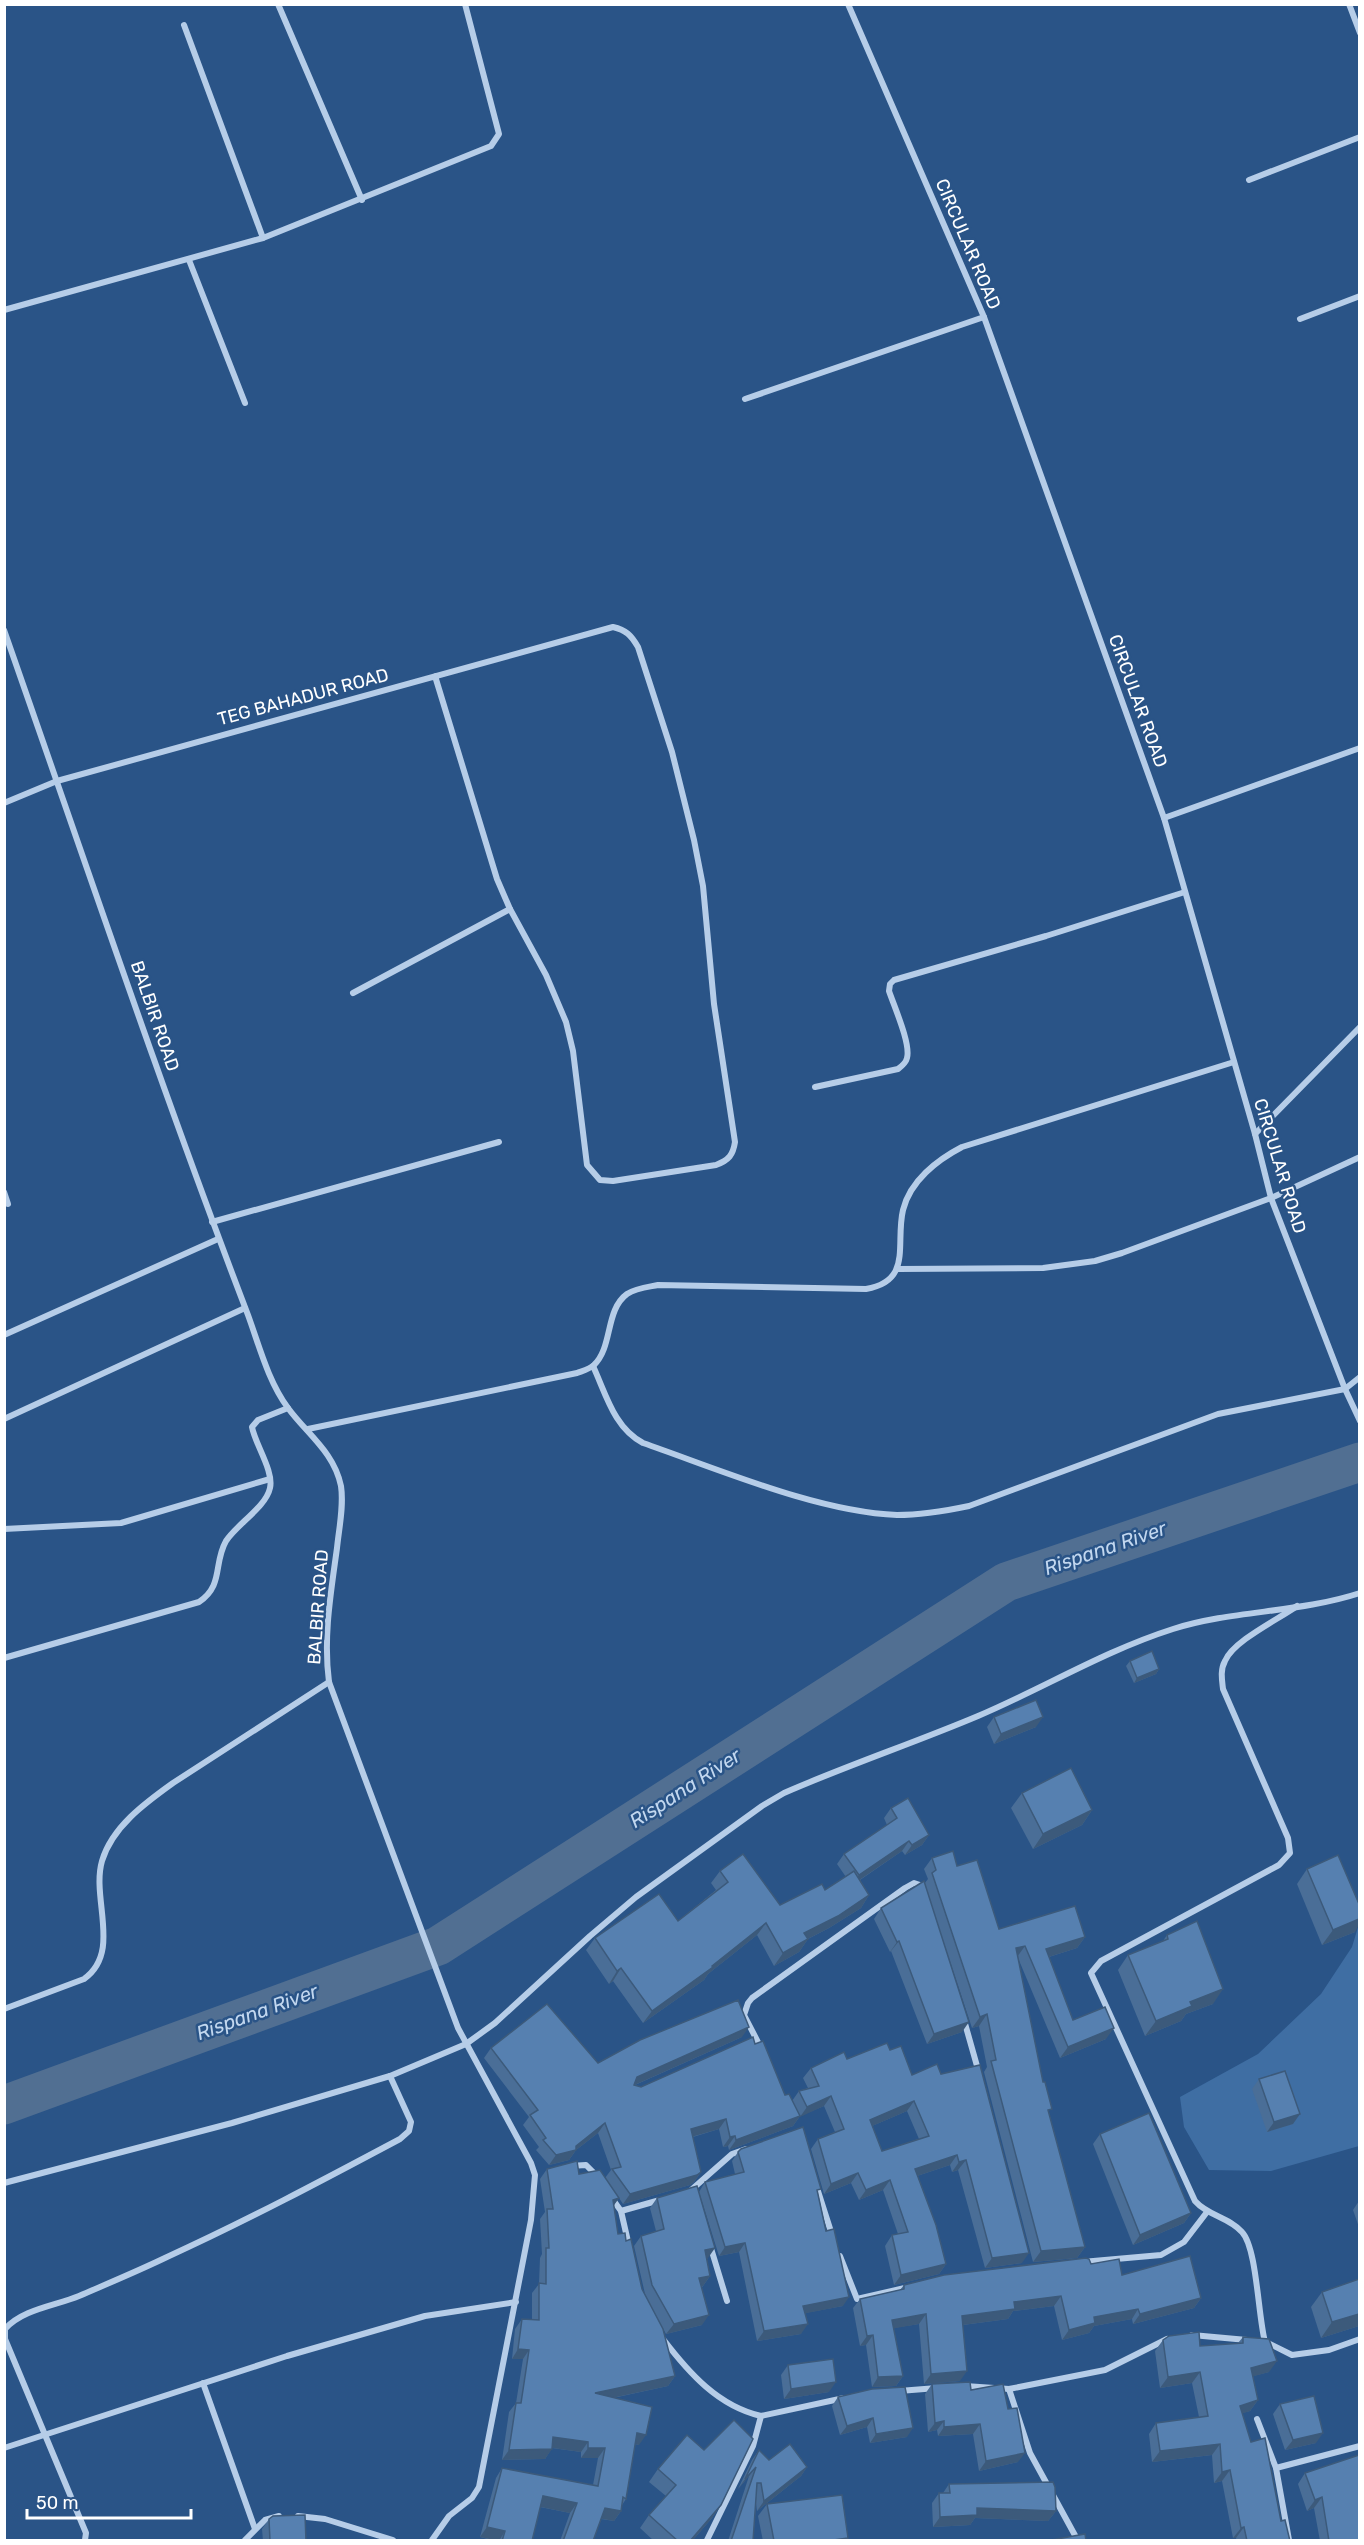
<svg xmlns="http://www.w3.org/2000/svg" width="1364" height="2545" font-family="Rubik,sans-serif">
<style>
.green{fill:#3f6ea3}
.lines{fill:none;stroke-linecap:round;stroke-linejoin:round}
.river{stroke:#516f92;stroke-width:39}
.minor{stroke:#b6cde8;stroke-width:6}
.wall{fill:#4a6e97;fill-rule:evenodd}
.shaded-wall{fill:#3c5a7b}
.building{fill:#5680b0;stroke:#3c5a7b;stroke-width:1.5;fill-rule:evenodd}
.labels{text-anchor:middle;stroke-width:5;stroke-linejoin:round;paint-order:stroke}
.street-label{font-size:18px;fill:#fff;stroke:#2a5487}
.water-label{font-size:20px;font-style:italic;fill:#c2d7ef;stroke:#2a5487}
</style>
<rect width="100%" height="100%" fill="#2a5487"/>
<polygon class="green" points="1359,1924 1359,2146 1271,2171 1209,2170 1184,2127 1180,2097 1258,2054 1321,1994 1352,1947"/>
<g class="lines">
<polyline class="river" points="4,2105 438,1946 1006,1582 1360,1462"/>
<g class="minor">
<polyline points="278,4 362,200"/>
<polyline points="848,4 984,317 1164,818 1255,1134 1271,1198 1345,1389 1360,1421"/>
<polyline points="1349,4 1360,33"/>
<polyline points="184,25 263,238"/>
<polyline points="1249,180 1360,137"/>
<polyline points="189,260 245,403"/>
<polyline points="4,310 263,238 491,146 499,134 465,4"/>
<polyline points="1300,319 1360,296"/>
<polyline points="745,399 984,317"/>
<path d="M4 630C84 858 161 1088 248 1315 259 1345 268 1381 288 1408 307 1434 334 1452 341 1486 344 1506 339 1528 337 1548 331 1592 323 1637 329 1682L458 2028 531 2163 535 2175 531 2220 479 2487 472 2498 449 2516 432 2540"/>
<path d="M4 803 57 781 613 627C626 630 631 635 638 647L672 752 694 840 703 886 714 1004 735 1142C733 1155 729 1160 716 1165L613 1181 600 1180 587 1165 573 1051 566 1022 546 975 510 909 497 879 435 676"/>
<polyline points="1164,818 1360,748"/>
<polyline points="353,993 510,909"/>
<path d="M815 1087 898 1069C902 1066 906 1063 907 1058 911 1044 894 1006 889 991L890 984 894 980 1046 936 1185 892"/>
<polyline points="1255,1134 1360,1027"/>
<polyline points="4,1192 8,1204"/>
<polyline points="212,1222 499,1142"/>
<polyline points="898,1269 1043,1268 1095,1261 1122,1253 1271,1198 1360,1157"/>
<polyline points="4,1335 218,1239"/>
<path d="M593 1366C606 1394 614 1428 643 1443 718 1469 818 1512 897 1515 922 1515 945 1511 969 1506L1218 1414 1345 1389 1360 1377"/>
<polyline points="4,1419 245,1308"/>
<path d="M308 1429 577 1373C582 1371 590 1369 594 1365 613 1347 605 1310 627 1294 636 1288 648 1287 658 1285L866 1289C913 1281 895 1244 903 1210 910 1181 937 1160 962 1147L1234 1062"/>
<polyline points="4,1529 121,1523 270,1479"/>
<path d="M4 1658 199 1602C224 1585 213 1564 226 1541 237 1524 266 1507 270 1488 274 1471 255 1444 252 1427L258 1420 288 1408"/>
<path d="M4 2009 84 1979C122 1952 91 1899 102 1861 112 1827 145 1803 173 1783L329 1682"/>
<polyline points="964,2020 979,2073"/>
<polyline points="761,2048 744,2015 748,2003 752,1998 905,1888 914,1883 920,1885 922,1890"/>
<polyline points="570,2166 586,2165 599,2178"/>
<path d="M4 2183 232 2123 390 2076 466 2044 495 2023 590 1936 636 1897 762 1806 784 1793C848 1765 914 1743 978 1716 1044 1688 1104 1651 1173 1629 1233 1610 1299 1613 1360 1593"/>
<polyline points="816,2185 833,2238"/>
<polyline points="690,2191 732,2154 746,2149"/>
<polyline points="611,2197 621,2211 629,2246"/>
<polyline points="621,2211 660,2200"/>
<polyline points="710,2245 727,2301"/>
<polyline points="840,2256 857,2299 909,2287"/>
<polyline points="1082,2262 1161,2255 1184,2242 1207,2212"/>
<polyline points="1192,2335 1247,2340"/>
<path d="M663 2339C689 2373 718 2406 761 2416"/>
<path d="M1265 2342C1258 2316 1257 2248 1242 2232 1229 2217 1208 2216 1195 2201L1091 1973 1101 1961 1279 1865 1290 1853 1288 1838 1223 1689C1222 1680 1220 1670 1225 1661 1233 1641 1279 1619 1297 1606"/>
<polyline points="1266,2342 1292,2355 1329,2350 1360,2339"/>
<polyline points="203,2383 255,2529"/>
<polyline points="965,2386 1009,2389 1105,2370 1167,2339"/>
<polyline points="1009,2389 1030,2453 1077,2539 1081,2540"/>
<polyline points="899,2391 937,2388"/>
<polyline points="1257,2419 1276,2468 1289,2540"/>
<polyline points="4,2448 287,2356 425,2316 516,2302"/>
<polyline points="1276,2468 1360,2446"/>
<polyline points="298,2516 325,2519 393,2540"/>
<path d="M85 2540 86 2533 5 2339V2329C23 2309 55 2306 79 2296 109 2283 138 2271 167 2257 246 2221 323 2180 400 2139L409 2131 411 2122 390 2076"/>
<polyline points="245,2540 265,2520 279,2516"/>
<polyline points="707,2540 753,2446 761,2416 844,2398"/>
</g>
</g>
<g class="wall">
<polygon points="1130,1661 1159,1669 1156,1674 1134,1683 1126,1666"/>
<polygon points="994,1717 1036,1727 994,1744 987,1727"/>
<polygon points="1022,1793 1092,1810 1082,1825 1033,1849 1011,1808"/>
<polygon points="891,1808 929,1835 922,1845 905,1855 902,1851 860,1880 869,1895 861,1908 829,1928 808,1939 799,1952 774,1966 757,1935 708,1974 704,1980 643,2023 613,1981 609,1984 586,1950 595,1938 678,1921 716,1890 711,1883 720,1871 780,1905 825,1890 846,1877 837,1864 844,1854 887,1825 884,1818"/>
<polygon points="932,1858 957,1866 999,1929 1085,1937 1077,1948 1049,1957 1073,2020 1106,2039 1060,2058 1018,1958 1049,2113 1085,2247 1077,2258 1033,2262 984,2072 987,2067 979,2026 972,2028 933,1910 962,2032 927,2044 891,1951 890,1952 874,1919 881,1908 924,1884 928,1879 924,1869"/>
<polygon points="1307,1869 1355,1932 1322,1945 1297,1884"/>
<polygon points="1167,1935 1213,2004 1186,2014 1181,2021 1145,2036 1118,1970 1128,1955 1163,1941"/>
<path d="M742 2037 635 2085 641 2087 755 2044 785 2095 792 2101 799 2091 808 2088 803 2078 811 2068 890 2050 912 2075 937 2064 1022 2263 985 2268 958 2170 952 2172 950 2165 917 2176 946 2264 939 2274 894 2285 885 2246 892 2235 898 2234 883 2190 859 2200 851 2183 824 2194 811 2149 818 2139 835 2132 824 2106 800 2116 793 2126 729 2150 728 2146 723 2147 719 2129 693 2137 701 2172 694 2182 690 2185 623 2204 619 2198 613 2206 618 2234 626 2241 642 2289 645 2294 634 2246 641 2236 656 2231 650 2208 657 2198 708 2258 706 2259 710 2276 703 2286 702 2287V2325L666 2334 661 2325 675 2376 668 2386 613 2398 639 2445 635 2444 626 2499 622 2505 621 2511 614 2521 601 2519 593 2541H560L570 2513 540 2507 532 2541H495L480 2537 496 2478 502 2468 593 2485 598 2458H581V2452L552 2448 545 2459 502 2460 509 2412 516 2403 523 2359H512L515 2329 522 2319H532V2293L539 2284 540 2258 542 2254 540 2219 545 2212 540 2179 547 2169 605 2178 611 2170 598 2133 576 2150 569 2160 549 2165 536 2150 539 2147 523 2125 529 2117 484 2058 491 2048 598 2063ZM907 2111 919 2139 882 2151 872 2126Z"/>
<polygon points="1259,2079 1293,2124 1267,2132 1252,2089"/>
<polygon points="1100,2134 1191,2213 1184,2223 1133,2245 1093,2144"/>
<polygon points="738,2152 818,2193 843,2306 805,2313 801,2334 757,2341 739,2252 719,2256 699,2192 705,2182 735,2174 732,2161"/>
<polygon points="1359,2201 1359,2227 1353,2210"/>
<polygon points="1091,2264 1122,2275 1201,2298 1194,2308 1133,2324 1132,2319 1094,2326 1089,2333 1062,2340 1054,2306 1013,2311 1008,2319 963,2325 960,2381 924,2384 919,2324 893,2328 903,2376 896,2386 872,2387 866,2345 860,2346 853,2308 860,2299 900,2290 904,2285"/>
<polygon points="1359,2279 1359,2326 1321,2338 1311,2307 1322,2292"/>
<polygon points="1243,2337 1269,2372 1253,2376 1258,2400 1250,2411 1242,2413 1251,2442 1281,2521 1290,2541 1237,2541 1236,2538 1233,2538 1222,2481 1214,2483 1212,2455 1152,2462 1149,2434 1156,2423 1199,2417 1192,2383 1160,2388 1155,2351 1163,2340 1200,2346 1238,2343"/>
<polygon points="788,2365 829,2392 784,2399 781,2375"/>
<polygon points="932,2384 971,2390 1018,2462 979,2471 973,2434 938,2436 937,2430 928,2432 925,2394"/>
<polygon points="838,2397 907,2437 870,2443 867,2427 840,2435 832,2406"/>
<polygon points="1280,2404 1316,2443 1285,2450 1273,2414"/>
<polygon points="759,2450 769,2460 807,2467 801,2476 757,2511 756,2504 753,2541 728,2541 749,2476 738,2489 752,2460"/>
<polygon points="658,2469 721,2505 712,2518 692,2541 654,2541 640,2528 649,2515 666,2496 649,2482"/>
<polygon points="1305,2473 1359,2541 1320,2541 1314,2508 1307,2511 1298,2484"/>
<polygon points="949,2484 1056,2511 1048,2521 975,2518 970,2525 933,2527 932,2503 939,2493 943,2493"/>
<polygon points="767,2504 848,2538 846,2541 763,2541 758,2516"/>
<polygon points="269,2519 306,2541 263,2541 262,2529"/>
</g>
<g class="shaded-wall">
<polygon points="1159,1669 1156,1674 1134,1683 1137,1678"/>
<polygon points="1043,1717 1036,1727 994,1744 1001,1734"/>
<polygon points="1092,1810 1082,1825 1033,1849 1043,1834"/>
<polygon points="929,1835 922,1845 905,1855 912,1845"/>
<polygon points="909,1841 902,1851 852,1885 859,1875"/>
<polygon points="869,1895 861,1908 829,1928 796,1945 804,1933"/>
<polygon points="1359,1919 1359,1925 1355,1932 1322,1945 1333,1930"/>
<polygon points="766,1923 757,1935 708,1974 704,1980 643,2023 652,2011 712,1966"/>
<polygon points="1085,1937 1077,1948 1039,1960 1046,1949"/>
<polygon points="808,1939 799,1952 774,1966 783,1953"/>
<polygon points="899,1941 891,1951 890,1952 897,1942"/>
<polygon points="1025,1946 1017,1957 1016,1948"/>
<polygon points="621,1968 613,1981 609,1984 617,1971"/>
<polygon points="1223,1989 1213,2004 1186,2014 1181,2021 1145,2036 1156,2021 1190,2002"/>
<polygon points="987,2014 979,2026 972,2028 980,2017"/>
<polygon points="969,2022 962,2032 927,2044 934,2034"/>
<polygon points="749,2027 742,2037 630,2087 637,2077"/>
<polygon points="1114,2028 1106,2039 1060,2058 1068,2047"/>
<polygon points="831,2096 824,2106 800,2117 807,2107"/>
<polygon points="914,2101 907,2111 863,2130 870,2120"/>
<polygon points="1300,2114 1293,2124 1267,2132 1274,2122"/>
<polygon points="800,2116 793,2126 729,2150 736,2140"/>
<polygon points="726,2119 719,2129 684,2139 691,2129"/>
<polygon points="605,2123 598,2133 576,2150 569,2160 549,2165 556,2155 576,2146"/>
<polygon points="735,2136 728,2146 723,2147 730,2137"/>
<polygon points="957,2155 950,2165 908,2179 915,2169"/>
<polygon points="966,2160 958,2170 952,2172 959,2162"/>
<polygon points="701,2172 694,2182 690,2185 623,2204 630,2194"/>
<polygon points="858,2173 851,2183 824,2194 831,2184"/>
<polygon points="890,2180 883,2190 859,2200 866,2190"/>
<polygon points="619,2198 612,2208 613,2200"/>
<polygon points="1191,2213 1184,2223 1133,2245 1140,2235"/>
<polygon points="745,2243 739,2252 719,2256 725,2247"/>
<polygon points="1085,2247 1077,2258 1033,2262 1041,2251"/>
<polygon points="715,2248 708,2258 698,2260 705,2250"/>
<polygon points="1029,2253 1022,2263 985,2268 992,2258"/>
<polygon points="946,2264 939,2274 894,2285 901,2275"/>
<polygon points="710,2276 703,2286 692,2288 699,2278"/>
<polygon points="1061,2296 1054,2306 1013,2311 1008,2319 955,2326 962,2316 1014,2302"/>
<polygon points="849,2297 843,2306 797,2315 803,2306"/>
<polygon points="1201,2298 1194,2308 1133,2324 1140,2314"/>
<polygon points="1138,2309 1132,2319 1094,2326 1089,2333 1062,2340 1069,2330 1094,2317"/>
<polygon points="926,2314 919,2324 885,2330 892,2320"/>
<polygon points="1359,2314 1359,2326 1321,2338 1332,2322"/>
<polygon points="709,2315 702,2325 666,2334 674,2324"/>
<polygon points="808,2324 801,2334 757,2341 764,2331"/>
<polygon points="873,2335 866,2345 860,2346 867,2336"/>
<polygon points="518,2349 529,2350 523,2359 512,2359"/>
<polygon points="1277,2361 1269,2372 1244,2379 1251,2368"/>
<polygon points="967,2371 960,2381 924,2384 931,2374"/>
<polygon points="1200,2372 1192,2383 1160,2388 1168,2377"/>
<polygon points="675,2376 668,2386 588,2403 595,2393"/>
<polygon points="903,2376 896,2386 872,2387 878,2377"/>
<polygon points="836,2382 829,2392 784,2399 791,2389"/>
<polygon points="1258,2400 1250,2411 1232,2417 1240,2406"/>
<polygon points="873,2418 867,2427 840,2435 847,2426"/>
<polygon points="944,2421 937,2430 928,2432 935,2423"/>
<polygon points="980,2424 973,2434 938,2436 944,2427"/>
<polygon points="913,2428 907,2437 870,2443 876,2434"/>
<polygon points="637,2433 646,2435 639,2445 630,2443"/>
<polygon points="1323,2433 1316,2443 1285,2450 1293,2440"/>
<polygon points="553,2437 588,2442 581,2452 546,2447"/>
<polygon points="1220,2444 1212,2455 1152,2462 1160,2451"/>
<polygon points="588,2448 605,2448 598,2458 581,2458"/>
<polygon points="552,2449 545,2459 502,2460 509,2450"/>
<polygon points="1025,2453 1018,2462 979,2471 986,2461"/>
<polygon points="756,2467 749,2476 738,2489 745,2479"/>
<polygon points="807,2467 801,2476 757,2511 764,2501"/>
<polygon points="1230,2470 1222,2481 1214,2483 1222,2472"/>
<polygon points="543,2496 577,2503 570,2513 536,2506"/>
<polygon points="1322,2497 1314,2508 1307,2511 1315,2500"/>
<polygon points="721,2505 712,2518 692,2541 690,2541"/>
<polygon points="605,2508 621,2511 614,2521 598,2518"/>
<polygon points="977,2508 1056,2511 1048,2521 975,2518 970,2525 933,2527 940,2517"/>
<polygon points="487,2527 505,2531 499,2541 480,2537"/>
<polygon points="1244,2527 1236,2538 1233,2538 1241,2528"/>
<polygon points="848,2538 846,2541 826,2541"/>
</g>
<g class="building">
<polygon points="1152,1651 1159,1669 1137,1678 1130,1661"/>
<polygon points="1036,1700 1043,1717 1001,1734 994,1717"/>
<polygon points="1071,1768 1092,1810 1043,1834 1022,1793"/>
<polygon points="908,1798 929,1835 912,1845 909,1841 859,1875 844,1854 897,1818 891,1808"/>
<polygon points="953,1851 957,1866 977,1860 999,1929 1075,1906 1085,1937 1046,1949 1073,2020 1105,2007 1114,2028 1068,2047 1025,1946 1016,1948 1043,2082 1045,2082 1052,2109 1048,2110 1085,2247 1041,2251 991,2061 996,2060 987,2014 980,2017 932,1873 936,1870 932,1858"/>
<polygon points="743,1854 780,1905 822,1884 825,1890 854,1871 869,1895 838,1916 804,1933 808,1939 783,1953 766,1923 712,1966 713,1967 652,2011 621,1968 617,1971 595,1938 659,1894 678,1921 728,1882 720,1871"/>
<polygon points="1338,1855 1359,1904 1359,1919 1333,1930 1307,1869"/>
<polygon points="924,1881 969,2022 934,2034 899,1941 897,1942 881,1908"/>
<polygon points="1197,1921 1223,1989 1190,2002 1192,2006 1156,2021 1128,1955 1168,1939 1167,1935"/>
<polygon points="738,2000 749,2027 637,2077 634,2085 641,2087 753,2037 755,2044 763,2041 785,2095 789,2094 800,2116 736,2140 735,2136 730,2137 726,2119 691,2129 701,2172 697,2175 630,2194 612,2169 621,2167 605,2123 576,2146 576,2150 556,2155 543,2140 546,2138 530,2115 538,2110 491,2048 547,2004 598,2063 640,2040"/>
<path d="M887 2043 890 2050 901 2046 912 2075 937 2064 941 2074 980 2065 1029 2253 992 2258 966 2160 959 2162 957 2155 915 2169 936 2225 946 2264 901 2275 892 2235 908 2232 890 2180 866 2190 858 2173 831 2184 818 2139 844 2129 831 2096 807 2107 799 2091 819 2086 811 2068 844 2052 847 2059ZM914 2101 929 2136 882 2151 870 2120Z"/>
<polygon points="1285,2071 1300,2114 1274,2122 1259,2079"/>
<polygon points="1149,2113 1191,2213 1140,2235 1100,2134"/>
<polygon points="803,2127 821,2189 817,2190 826,2231 834,2229 849,2297 803,2306 808,2324 764,2331 745,2243 725,2247 705,2182 744,2172 738,2152 741,2149"/>
<polygon points="577,2161 579,2174 600,2170 619,2198 613,2200 618,2234 625,2233 626,2241 631,2239 642,2289 663,2329 675,2376 595,2393 652,2407 646,2435 637,2433 626,2499 623,2497 621,2511 605,2508 593,2541 563,2541 577,2503 543,2496 532,2541 502,2541 505,2531 487,2527 502,2468 598,2486 605,2448 588,2448 588,2442 553,2437 552,2449 509,2450 516,2403 521,2403 529,2350 518,2349 522,2319 539,2320 539,2283 546,2284 546,2248 549,2248 547,2209 553,2209 547,2169"/>
<polygon points="697,2186 715,2248 705,2250 710,2276 699,2278 709,2315 674,2324 652,2285 641,2236 664,2229 657,2198"/>
<polygon points="1190,2256 1201,2298 1140,2314 1138,2309 1094,2317 1095,2323 1069,2330 1061,2296 1014,2302 1015,2309 962,2316 967,2371 931,2374 926,2314 892,2320 903,2376 878,2377 873,2335 867,2336 860,2299 904,2289 904,2285 944,2275 1086,2258 1089,2259 1091,2264 1119,2259 1122,2275"/>
<polygon points="1359,2279 1359,2314 1332,2322 1322,2292"/>
<polygon points="1199,2332 1200,2346 1243,2343 1243,2337 1269,2339 1277,2361 1251,2368 1258,2400 1240,2406 1251,2442 1265,2438 1281,2521 1285,2520 1290,2541 1247,2541 1244,2527 1241,2528 1230,2470 1222,2472 1220,2444 1160,2451 1156,2423 1208,2416 1200,2372 1168,2377 1163,2340 1169,2336"/>
<polygon points="833,2359 836,2382 791,2389 788,2365"/>
<polygon points="970,2382 971,2390 1003,2384 1008,2409 1017,2408 1025,2453 986,2461 980,2424 944,2427 944,2421 935,2423 932,2384"/>
<polygon points="905,2387 913,2428 876,2434 873,2418 847,2426 838,2397 872,2389"/>
<polygon points="1314,2396 1323,2433 1293,2440 1280,2404"/>
<polygon points="734,2420 753,2439 721,2505 690,2541 678,2541 649,2515 676,2485 658,2469 687,2435 704,2450"/>
<polygon points="790,2444 807,2467 764,2501 761,2483 757,2483 753,2541 731,2541 756,2467 745,2479 759,2450 769,2460"/>
<polygon points="1359,2455 1359,2541 1329,2541 1322,2497 1315,2500 1305,2473"/>
<polygon points="1053,2482 1055,2487 1056,2511 977,2508 977,2515 940,2517 939,2493 950,2493 949,2484"/>
<polygon points="842,2495 848,2538 826,2541 774,2541 767,2504"/>
<polygon points="305,2515 306,2541 270,2541 269,2519 273,2516"/>
<polygon points="1085,2534 1086,2541 1046,2541"/>
</g>
<g class="labels">
<g class="street-label">
<text transform="translate(968 244) rotate(67)" y="6">CIRCULAR ROAD</text>
<text transform="translate(303 697) rotate(-15)" y="6">TEG BAHADUR ROAD</text>
<text transform="translate(1138 701) rotate(70)" y="6">CIRCULAR ROAD</text>
<text transform="translate(155 1016) rotate(71)" y="6">BALBIR ROAD</text>
<text transform="translate(1280 1166) rotate(73)" y="6">CIRCULAR ROAD</text>
<text transform="translate(318 1607) rotate(-86)" y="6">BALBIR ROAD</text>
</g>
<g class="water-label">
<text transform="translate(1105 1548) rotate(-19)" y="7">Rispana River</text>
<text transform="translate(685 1788) rotate(-33)" y="7">Rispana River</text>
<text transform="translate(257 2012) rotate(-20)" y="7">Rispana River</text>
</g>
</g>
<rect width="1364" height="2545" fill="none" stroke="#ffffff" stroke-width="12"/>
<path d="M27 2509v9h164v-9" fill="none" stroke="#ffffff" stroke-width="3"/>
<text x="36" y="2509" font-size="18" fill="#ffffff" stroke="#2a5487" stroke-width="4.5" paint-order="stroke">50 m</text>
</svg>
